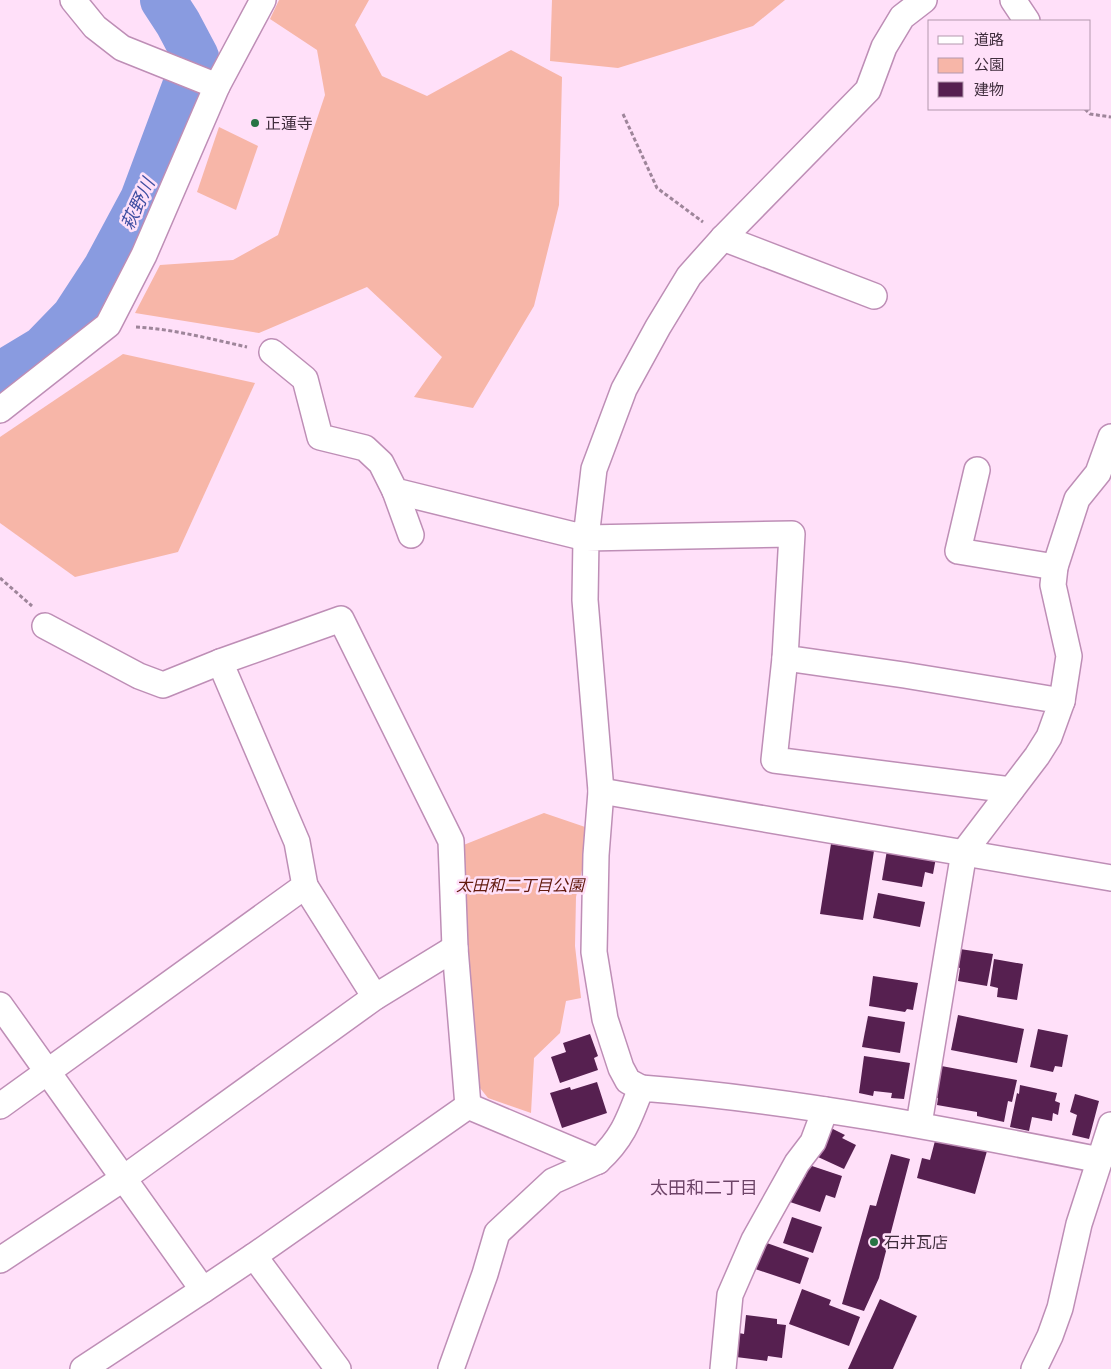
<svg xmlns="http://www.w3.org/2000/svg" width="1111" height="1369" font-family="Spectral,'Noto Sans JP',serif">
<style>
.green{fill:#f7b6a8}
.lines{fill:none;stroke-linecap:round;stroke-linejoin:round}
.river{stroke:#899be0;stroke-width:46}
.building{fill:#562050}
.minor-casing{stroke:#be8eb6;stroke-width:28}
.path{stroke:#9e859a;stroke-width:3;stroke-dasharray:4 2.5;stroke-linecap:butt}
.minor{stroke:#fff;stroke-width:25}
.poi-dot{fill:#277444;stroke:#ffe0f9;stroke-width:2}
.labels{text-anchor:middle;stroke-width:5;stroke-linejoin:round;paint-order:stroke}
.poi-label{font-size:16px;fill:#402d3d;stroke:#ffe0f9;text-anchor:start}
.park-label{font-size:16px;font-style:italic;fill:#62190d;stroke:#ffe0f9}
.water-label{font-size:18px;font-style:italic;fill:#3f4ea1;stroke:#ffe0f9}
.neighbourhood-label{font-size:18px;fill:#6e4468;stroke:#ffe0f9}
</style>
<rect width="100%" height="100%" fill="#ffe0f9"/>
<g class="green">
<polygon points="279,0 369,0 355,25 382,76 427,96 511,50 562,77 559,205 534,306 473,408 414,397 442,357 367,287 259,333 135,313 160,265 233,260 278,235 325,95 317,50 270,19"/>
<polygon points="552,0 785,0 753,26 618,68 550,61"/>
<polygon points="219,127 258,146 236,210 197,192"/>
<polygon points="123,354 255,383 178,552 75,577 0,523 0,437"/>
<polygon points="544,813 591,829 576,897 575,946 581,998 566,1001 560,1033 534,1058 531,1113 488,1098 476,1083 461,846"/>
</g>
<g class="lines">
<polyline class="river" points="0,375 43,349 74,317 106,268 143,199 196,57 178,23 163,0"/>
</g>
<g class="building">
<polygon points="831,844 874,851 863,920 820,914"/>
<polygon points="888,844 937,852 933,874 925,872 922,887 882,880"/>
<polygon points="878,893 925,902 920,927 873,918"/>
<polygon points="960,949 993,954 987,986 958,981 960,968 957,967"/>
<polygon points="994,959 1023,964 1017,1000 997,997 998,988 990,986"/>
<polygon points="873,976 918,983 913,1010 907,1009 905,1012 869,1006"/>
<polygon points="958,1015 1024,1029 1017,1063 951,1050"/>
<polygon points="868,1016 905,1022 900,1053 862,1047"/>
<polygon points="1038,1029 1068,1035 1062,1067 1055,1066 1053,1072 1030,1067"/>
<polygon points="590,1034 598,1056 594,1058 598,1070 560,1083 551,1057 566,1052 563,1043"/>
<polygon points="864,1056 910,1063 904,1099 891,1098 892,1093 874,1091 873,1096 859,1093"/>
<polygon points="936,1065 1017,1080 1012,1102 1008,1101 1004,1122 977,1116 977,1112 937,1105 938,1098 930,1097"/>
<polygon points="597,1082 607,1113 562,1128 550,1093 570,1087 571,1090"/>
<polygon points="1020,1085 1057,1093 1055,1101 1060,1103 1058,1115 1053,1113 1052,1121 1032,1117 1029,1131 1010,1127 1017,1093 1019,1094"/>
<polygon points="1075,1094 1099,1101 1089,1139 1072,1135 1077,1115 1070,1112"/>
<polygon points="831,1128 845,1135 842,1138 856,1145 844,1169 818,1157"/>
<polygon points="936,1137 987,1151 975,1194 917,1178 922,1158 930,1160"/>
<polygon points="891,1154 910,1159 879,1278 864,1311 842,1304 870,1205 876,1206"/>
<polygon points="809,1165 842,1176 835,1198 826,1195 820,1212 790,1202 800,1175 805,1177"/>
<polygon points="792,1217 822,1227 813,1253 783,1243"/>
<polygon points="764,1242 809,1258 800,1284 755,1269"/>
<polygon points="802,1289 831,1300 829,1305 860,1317 849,1346 789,1324"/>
<polygon points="880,1299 917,1316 893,1369 848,1369"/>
<polygon points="746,1315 777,1319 777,1324 786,1325 782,1358 768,1356 767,1361 736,1357 739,1333 744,1334"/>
</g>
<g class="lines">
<defs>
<g id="minor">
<polyline points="1013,0 1027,21"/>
<polyline points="217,86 263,0"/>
<polyline points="723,238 874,296"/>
<polyline points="272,352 305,379 320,437 365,448 381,463 395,491 586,538 594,469 624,389 658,327 689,276 723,238 868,90 884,47 902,17 924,0"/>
<polyline points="0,410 108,325 144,255 217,86 122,48 95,27 73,0"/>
<polyline points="977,470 958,551 1055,567"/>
<polyline points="395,491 411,535"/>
<polyline points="45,626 139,676 163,685 220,662"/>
<polyline points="785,658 774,760 1011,790"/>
<polyline points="1062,701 1069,656 1053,585 1055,567 1077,499 1098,473 1111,437"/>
<polyline points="601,791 1111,878"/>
<polyline points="305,886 375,997"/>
<polyline points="0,1005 203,1290 254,1256 468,1106"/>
<polyline points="641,1088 628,1081 621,1068 605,1019 594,952 596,855 601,791 585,600 586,538 792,534 785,658 904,675 1062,701 1049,737 1037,756 964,852 919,1124"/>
<polyline points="0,1106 305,886 297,842 220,662 341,619 451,841 455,948 468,1106"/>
<path d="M468 1106 598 1161C623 1138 629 1119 641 1088 796 1100 948 1130 1100 1160"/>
<polyline points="254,1256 338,1369"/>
<polyline points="0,1260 124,1178 375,997 455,948"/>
<polyline points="83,1369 203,1290"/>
<polyline points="451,1369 485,1274 497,1233 553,1181 598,1161"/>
<polyline points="723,1369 730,1295 754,1240 797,1163 813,1142 825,1110"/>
<polyline points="1034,1369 1050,1336 1060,1308 1079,1224 1111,1125"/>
</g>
</defs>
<use href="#minor" class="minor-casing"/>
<g class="path">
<polyline points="1085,109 1090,114 1111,117"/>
<polyline points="623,114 657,188 703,222"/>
<path d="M136 327C173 329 211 339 247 347"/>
<polyline points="0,578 32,606"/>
</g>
<use href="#minor" class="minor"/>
</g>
<g class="poi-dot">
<circle cx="255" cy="123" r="5"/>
<circle cx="874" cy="1242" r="5"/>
</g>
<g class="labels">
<g class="poi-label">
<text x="265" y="129">正蓮寺</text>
<text x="884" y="1248">石井瓦店</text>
</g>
<g class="park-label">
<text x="520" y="891">太田和二丁目公園</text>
</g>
<g class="water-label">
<text transform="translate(138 204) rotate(-65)" y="6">萩野川</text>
</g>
<g class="neighbourhood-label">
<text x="704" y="1194">太田和二丁目</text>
</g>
</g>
<rect x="928" y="20" width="162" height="90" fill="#ffe0f9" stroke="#b398ae"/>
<rect x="938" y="36" width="25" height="8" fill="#ffffff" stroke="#b398ae"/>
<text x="974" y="45" font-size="15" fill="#402d3d">道路</text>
<rect x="938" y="58" width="25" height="15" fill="#f7b6a8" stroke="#b398ae"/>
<text x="974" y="70" font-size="15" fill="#402d3d">公園</text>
<rect x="938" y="82" width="25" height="15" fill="#562050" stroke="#b398ae"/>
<text x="974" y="95" font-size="15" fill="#402d3d">建物</text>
</svg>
